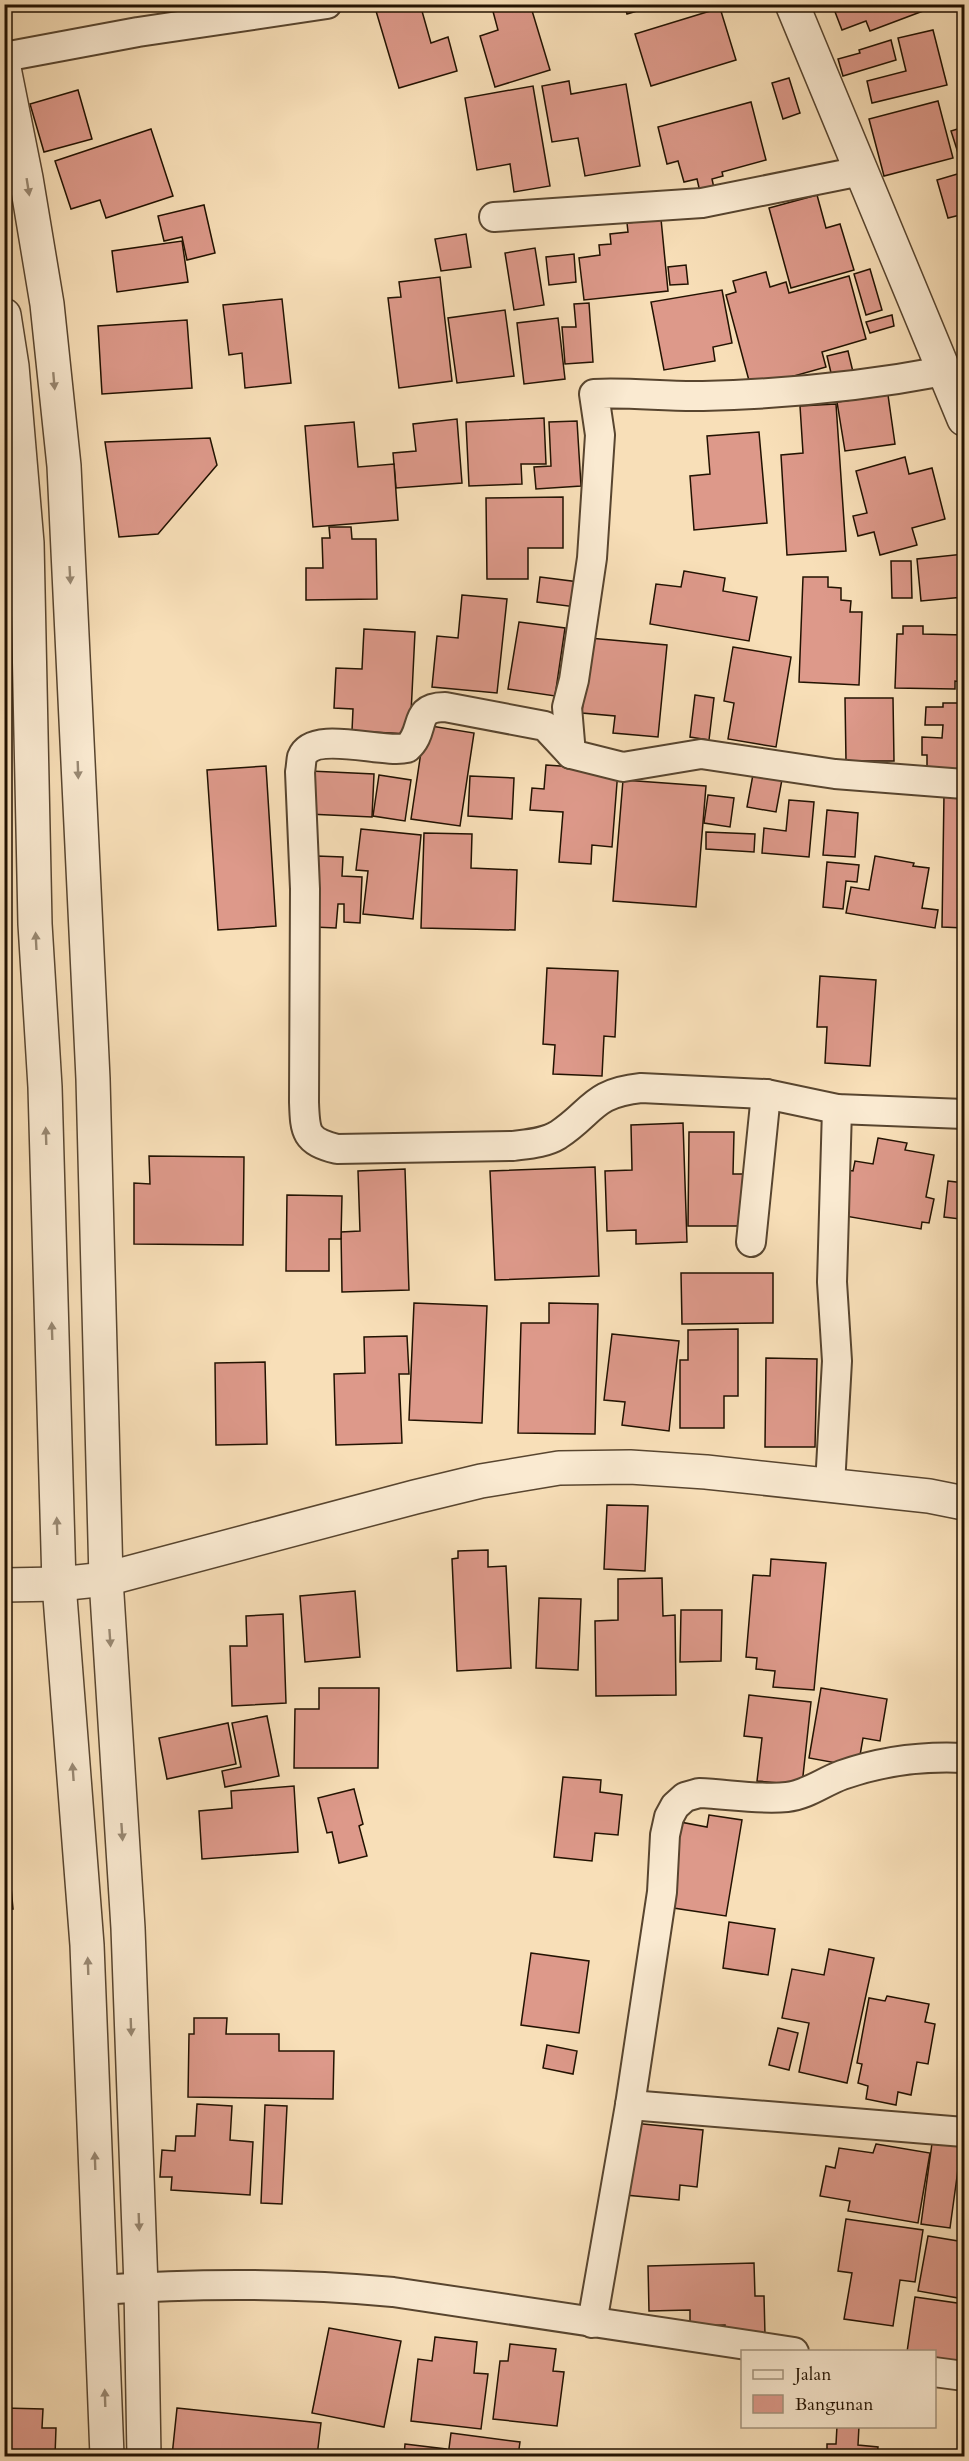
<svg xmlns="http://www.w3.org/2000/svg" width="969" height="2461" font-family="Cardo,serif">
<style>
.building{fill:#dd998a;stroke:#221201;stroke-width:1.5}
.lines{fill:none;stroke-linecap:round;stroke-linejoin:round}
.minor-casing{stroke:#58452f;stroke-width:32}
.tertiary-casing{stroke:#58452f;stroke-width:36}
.minor{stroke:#faead1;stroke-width:28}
.tertiary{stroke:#faead1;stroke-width:33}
.oneway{fill:#998973}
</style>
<rect width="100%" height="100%" fill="#f8dfb8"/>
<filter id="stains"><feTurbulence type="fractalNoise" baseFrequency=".00333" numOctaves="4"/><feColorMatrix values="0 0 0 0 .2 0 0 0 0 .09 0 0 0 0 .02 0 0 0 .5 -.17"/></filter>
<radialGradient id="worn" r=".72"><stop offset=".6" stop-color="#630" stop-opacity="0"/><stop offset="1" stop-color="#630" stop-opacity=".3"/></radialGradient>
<g class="building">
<polygon points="400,4 420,4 431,43 448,37 457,71 399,88 376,11"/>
<polygon points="491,4 530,4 550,70 495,87 480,36 498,30"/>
<polygon points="624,4 660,4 627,14"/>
<polygon points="832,4 920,4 923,11 870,31 866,21 842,30"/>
<polygon points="720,8 736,60 651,86 635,34"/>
<polygon points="933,30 947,85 872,103 867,81 906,71 898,38"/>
<polygon points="891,40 896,60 843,76 838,59 860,53 859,50"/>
<polygon points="789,78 800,113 783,119 772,83"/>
<polygon points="569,81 571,94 626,84 640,166 585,176 578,138 552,142 542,86"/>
<polygon points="533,86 550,186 514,192 510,164 477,170 465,98"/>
<polygon points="78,90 92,139 44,152 30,104"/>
<polygon points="938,101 953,158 884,176 869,119"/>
<polygon points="751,102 766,160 722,172 723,176 712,179 714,188 700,192 697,179 684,182 678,161 667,164 658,127"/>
<polygon points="964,127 964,154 959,156 951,131"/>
<polygon points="151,129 173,196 106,218 100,200 71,209 55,161"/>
<polygon points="964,172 964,214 948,218 937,180"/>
<polygon points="817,195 826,228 840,224 854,270 791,288 769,208"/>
<polygon points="204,205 215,253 187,260 182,237 164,241 158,216"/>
<polygon points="661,219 668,291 584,300 579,258 600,255 599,245 611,244 610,234 628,232 627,223"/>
<polygon points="466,234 471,267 441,271 435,239"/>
<polygon points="182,241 188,282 117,292 112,251"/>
<polygon points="535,248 544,305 514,310 505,253"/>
<polygon points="574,254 576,282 549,285 546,257"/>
<polygon points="686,265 688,284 670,285 668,267"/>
<polygon points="870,269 882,310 866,315 854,274"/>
<polygon points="766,272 770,287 786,282 789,293 849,276 866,339 822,352 826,367 751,388 726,295 736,292 733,281"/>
<polygon points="440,277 452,381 399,388 388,298 401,297 399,282"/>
<polygon points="722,290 732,343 713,347 715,361 664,370 651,302"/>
<polygon points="282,299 291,383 245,388 242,353 229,355 223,305"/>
<polygon points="589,303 593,362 565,364 562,327 576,327 574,304"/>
<polygon points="505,310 514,376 457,383 448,318"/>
<polygon points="892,315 894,326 870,333 866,322"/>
<polygon points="558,318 565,379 524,384 517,323"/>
<polygon points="187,320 192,388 102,394 98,326"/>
<polygon points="848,351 853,372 832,377 827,356"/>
<polygon points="888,395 895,444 845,451 837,402"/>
<polygon points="836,404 846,551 787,555 781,455 803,453 800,406"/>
<polygon points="544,418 546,464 521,464 522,484 469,486 466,422"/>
<polygon points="457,419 462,483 396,488 393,453 416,451 413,424"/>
<polygon points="577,421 581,486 536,489 534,467 551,466 549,422"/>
<polygon points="354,422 358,467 394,464 398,520 313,527 305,426"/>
<polygon points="759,432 767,523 694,530 690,476 710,474 707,436"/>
<polygon points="210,438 217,465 158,534 119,537 105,442"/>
<polygon points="905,457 909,474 932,468 945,519 912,528 917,545 880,555 874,532 858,536 853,516 867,513 856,471"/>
<polygon points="563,497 563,548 528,548 528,579 487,579 486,498"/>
<polygon points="329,527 351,527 352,539 376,539 377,599 306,600 306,568 323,568 322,538 330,538"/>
<polygon points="964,554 964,597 921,601 917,559"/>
<polygon points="891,561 911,561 912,598 892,598"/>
<polygon points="684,571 725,578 723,591 757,597 749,641 650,624 656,584 681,587"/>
<polygon points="540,577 579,582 576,607 537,602"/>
<polygon points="803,577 828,577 828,587 841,588 841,600 851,601 850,612 862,612 859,685 799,682"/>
<polygon points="462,595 507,599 497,693 432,687 437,636 458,638"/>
<polygon points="519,622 565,628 555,696 508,689"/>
<polygon points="903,626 923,626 923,634 964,635 964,682 955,681 955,689 895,688 897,634 903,634"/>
<polygon points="364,629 415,632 410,734 352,731 353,709 334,708 336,668 362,669"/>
<polygon points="589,638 667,645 658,737 613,733 615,716 582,713"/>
<polygon points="733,647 791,657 776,747 728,739 734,703 724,701"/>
<polygon points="695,695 714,698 709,740 690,737"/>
<polygon points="845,698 893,698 894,761 846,761"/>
<polygon points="943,703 964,703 964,770 927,769 927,755 922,755 922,737 942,738 943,725 925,725 926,707 943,707"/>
<polygon points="425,725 474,733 460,826 411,819"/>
<polygon points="546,765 618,770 612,847 592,845 591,864 559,862 563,812 530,810 532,788 544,789"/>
<polygon points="266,766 276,926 218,930 207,770"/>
<polygon points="754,769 783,774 776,812 747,807"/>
<polygon points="310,771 374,774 372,817 308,814"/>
<polygon points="379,775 411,780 405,821 373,816"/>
<polygon points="470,776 514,778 512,819 468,816"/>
<polygon points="623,780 706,786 696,907 613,901"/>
<polygon points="944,794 964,794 964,928 942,927"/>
<polygon points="708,795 734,798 730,827 704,823"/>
<polygon points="789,800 814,802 809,857 762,853 764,828 786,831"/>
<polygon points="827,810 858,813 855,857 823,855"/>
<polygon points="361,829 421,835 413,919 363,914 368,871 356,870"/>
<polygon points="706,832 755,834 754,852 706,849"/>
<polygon points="424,833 472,834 471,868 517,870 515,930 421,928"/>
<polygon points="317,856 343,857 342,876 362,877 360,923 344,922 344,904 338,904 336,928 314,927"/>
<polygon points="875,856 914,863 913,866 929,868 922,908 938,910 935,928 846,913 851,887 869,890"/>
<polygon points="827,862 859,865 857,882 846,881 843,909 823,907"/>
<polygon points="547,968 618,971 615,1037 604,1036 602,1076 553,1074 555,1045 543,1044"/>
<polygon points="820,976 876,980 870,1066 825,1063 827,1027 817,1027"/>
<polygon points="683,1123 687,1242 636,1244 636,1230 607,1231 605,1171 632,1170 631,1125"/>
<polygon points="689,1132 734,1132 733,1174 749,1174 748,1226 688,1226"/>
<polygon points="878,1138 907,1143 905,1150 934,1155 926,1197 934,1199 929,1223 922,1222 921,1229 839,1215 847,1170 853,1171 855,1161 873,1164"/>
<polygon points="149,1156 244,1157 243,1245 134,1244 134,1183 150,1184"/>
<polygon points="595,1167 599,1276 495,1280 490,1171"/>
<polygon points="405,1169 409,1290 342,1292 341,1232 360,1231 358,1171"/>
<polygon points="948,1181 964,1183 960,1219 944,1217"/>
<polygon points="287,1195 342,1196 341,1239 329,1239 329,1271 286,1271"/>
<polygon points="681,1273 773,1273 773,1323 682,1324"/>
<polygon points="414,1303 487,1306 482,1423 409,1420"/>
<polygon points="549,1303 598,1304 595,1434 518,1433 521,1323 549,1323"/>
<polygon points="738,1329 738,1396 724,1396 724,1428 680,1428 680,1360 688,1360 688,1330"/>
<polygon points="612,1334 679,1341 669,1431 622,1425 625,1402 604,1400"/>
<polygon points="407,1336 409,1374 399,1374 402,1443 336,1445 334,1374 365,1373 364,1337"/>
<polygon points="766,1358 817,1359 815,1447 765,1447"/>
<polygon points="265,1362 267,1444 216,1445 215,1363"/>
<polygon points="607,1505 648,1506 645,1571 604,1569"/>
<polygon points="488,1550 488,1567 506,1566 511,1668 457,1671 452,1559 458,1558 458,1551"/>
<polygon points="771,1559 826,1563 814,1690 773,1687 775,1671 756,1669 757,1658 746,1657 753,1575 770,1576"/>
<polygon points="662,1578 663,1616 675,1615 676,1695 596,1696 595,1621 618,1620 618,1579"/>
<polygon points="355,1591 360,1657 305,1662 300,1596"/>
<polygon points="539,1598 581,1599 578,1670 536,1668"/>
<polygon points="681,1610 722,1610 721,1661 680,1662"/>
<polygon points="283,1614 286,1703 232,1706 230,1646 247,1646 246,1616"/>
<polygon points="319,1688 379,1688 378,1768 294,1768 295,1709 319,1709"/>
<polygon points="821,1688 887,1699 880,1741 863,1738 858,1767 809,1758"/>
<polygon points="749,1695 811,1702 802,1785 757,1781 762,1738 744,1736"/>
<polygon points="267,1716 279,1776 225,1787 222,1771 241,1767 232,1723"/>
<polygon points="228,1723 236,1764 167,1779 159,1738"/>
<polygon points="563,1777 601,1780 600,1792 622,1795 618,1835 595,1833 592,1861 554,1857"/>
<polygon points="294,1786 298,1852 202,1859 199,1811 232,1808 231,1791"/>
<polygon points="354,1789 363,1824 359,1826 367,1856 339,1863 332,1832 327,1833 318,1798"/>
<polygon points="709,1815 742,1820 726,1916 667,1907 680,1822 707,1827"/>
<polygon points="10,1876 13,1909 4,1909 4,1877"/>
<polygon points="729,1922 775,1929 768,1975 723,1968"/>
<polygon points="829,1949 874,1958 847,2083 799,2072 809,2023 782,2018 792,1969 824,1975"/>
<polygon points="531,1953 589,1961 579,2033 521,2025"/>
<polygon points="887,1996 929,2004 925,2022 935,2024 928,2064 917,2062 911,2095 898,2092 896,2105 866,2099 868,2086 858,2083 862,2064 857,2063 869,1998 885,2001"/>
<polygon points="194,2018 227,2018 226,2034 279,2034 279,2051 334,2051 333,2099 188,2097 189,2034 194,2034"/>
<polygon points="778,2028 798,2033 789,2070 769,2065"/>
<polygon points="547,2045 577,2051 573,2074 543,2068"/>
<polygon points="197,2104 232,2106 230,2140 253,2142 250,2195 171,2190 172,2177 160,2177 162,2150 175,2151 176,2136 195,2136"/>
<polygon points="265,2105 287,2106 282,2204 261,2203"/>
<polygon points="633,2123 703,2130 697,2187 680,2185 679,2200 625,2195"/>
<polygon points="933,2136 962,2140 950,2228 921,2224"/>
<polygon points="876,2144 930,2153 918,2223 848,2211 850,2201 820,2196 826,2166 835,2168 839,2148 873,2153"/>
<polygon points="846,2219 923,2230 915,2282 900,2280 893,2326 844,2319 852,2273 838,2271"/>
<polygon points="928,2236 964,2242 964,2299 918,2291"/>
<polygon points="754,2263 755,2296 764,2296 765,2335 725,2336 725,2325 690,2326 690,2310 649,2311 648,2266"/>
<polygon points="915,2297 964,2304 964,2365 934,2361 934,2352 907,2352"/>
<polygon points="329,2328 401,2341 384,2427 312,2413"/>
<polygon points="435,2337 477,2342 474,2373 488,2374 481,2429 411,2421 418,2359 432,2361"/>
<polygon points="510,2344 556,2349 553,2371 564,2372 557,2426 493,2419 500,2361 508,2361"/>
<polygon points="4,2408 43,2409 42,2428 56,2428 55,2456 4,2455"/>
<polygon points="177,2408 321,2423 317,2456 172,2456"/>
<polygon points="837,2426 859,2426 858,2445 878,2447 877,2456 827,2456 827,2444 836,2444"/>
<polygon points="451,2433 520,2442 518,2456 448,2456"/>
<polygon points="405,2444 446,2449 445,2456 404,2456"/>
</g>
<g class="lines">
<defs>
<g id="minor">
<polyline points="4,57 138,32 327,4"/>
<polyline points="494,217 702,203 861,171"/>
<path d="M944 371C865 386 784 394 703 396 667 397 630 392 594 394L600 435 592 558 574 680 567 707 571 754 545 726 445 707C411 707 427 731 407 748 382 754 313 729 302 757 301 761 301 767 300 772L305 889 304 1102C305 1132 305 1141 337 1149L513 1146C528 1144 545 1143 558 1135 593 1112 592 1093 641 1088L766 1094 837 1109 964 1114"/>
<polyline points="571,754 623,767 701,754 835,774 964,784"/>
<polyline points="751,1242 766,1094"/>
<polyline points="830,1485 837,1361 832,1282 837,1109"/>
<polyline points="630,2105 964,2132"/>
<path d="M100 2290C197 2283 296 2283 393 2292L794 2352"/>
<path d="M592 2323 630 2105 662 1892 665 1835 669 1817 675 1806 685 1797 699 1793C728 1794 758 1800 787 1797 807 1795 823 1782 842 1775 882 1761 923 1756 964 1758"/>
<polyline points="934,2372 964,2376"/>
</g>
<g id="tertiary">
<polyline points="792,4 964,419"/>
<polyline points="4,68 26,178 47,304 64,466 93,1079 106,1579 128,1928 141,2287 144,2456"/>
<polyline points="4,315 12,366 27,543 35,924 45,1087 59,1584 87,1945 107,2456"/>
<polyline points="4,1585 59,1584 106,1579 415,1497 481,1481 559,1468 630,1467 706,1472 929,1496 964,1503"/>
</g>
</defs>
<use href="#minor" class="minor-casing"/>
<use href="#tertiary" class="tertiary-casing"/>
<use href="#minor" class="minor"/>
<use href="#tertiary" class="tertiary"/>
</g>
<defs><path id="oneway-solid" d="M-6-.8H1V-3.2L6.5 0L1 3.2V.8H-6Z" transform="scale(1.5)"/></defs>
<g class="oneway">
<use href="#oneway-solid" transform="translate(28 187) rotate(81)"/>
<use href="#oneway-solid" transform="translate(54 381) rotate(85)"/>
<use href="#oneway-solid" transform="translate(70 575) rotate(87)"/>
<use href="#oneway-solid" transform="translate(78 770) rotate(88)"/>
<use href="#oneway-solid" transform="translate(36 941) rotate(-93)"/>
<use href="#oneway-solid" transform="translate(46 1136) rotate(-92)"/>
<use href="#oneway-solid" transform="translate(52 1331) rotate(-92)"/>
<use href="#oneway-solid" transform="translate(57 1526) rotate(-92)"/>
<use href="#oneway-solid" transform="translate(110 1638) rotate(86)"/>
<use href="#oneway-solid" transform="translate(73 1772) rotate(-94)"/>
<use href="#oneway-solid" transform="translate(122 1832) rotate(86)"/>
<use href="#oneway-solid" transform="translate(88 1966) rotate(-92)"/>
<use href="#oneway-solid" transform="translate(131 2027) rotate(88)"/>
<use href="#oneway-solid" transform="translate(95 2161) rotate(-92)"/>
<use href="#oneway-solid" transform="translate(139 2222) rotate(88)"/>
<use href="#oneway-solid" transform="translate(105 2398) rotate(-92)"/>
</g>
<rect width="969" height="2461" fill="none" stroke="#f8dfb8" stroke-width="24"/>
<rect x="6" y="6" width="957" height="2449" fill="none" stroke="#221201" stroke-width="3"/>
<rect x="12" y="12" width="945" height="2437" fill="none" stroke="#221201" stroke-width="1.5"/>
<rect x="741" y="2350" width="195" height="78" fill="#faead1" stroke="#a4947e" stroke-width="1.5"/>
<rect x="753" y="2370" width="30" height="9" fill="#faead1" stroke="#a4947e" stroke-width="1.5"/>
<text x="795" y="2380" font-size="18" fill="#221201">Jalan</text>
<rect x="753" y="2395" width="30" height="18" fill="#dd998a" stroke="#a4947e" stroke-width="1.5"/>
<text x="795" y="2410" font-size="18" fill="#221201">Bangunan</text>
<rect width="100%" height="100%" filter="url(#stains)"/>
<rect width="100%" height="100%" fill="url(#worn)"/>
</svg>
